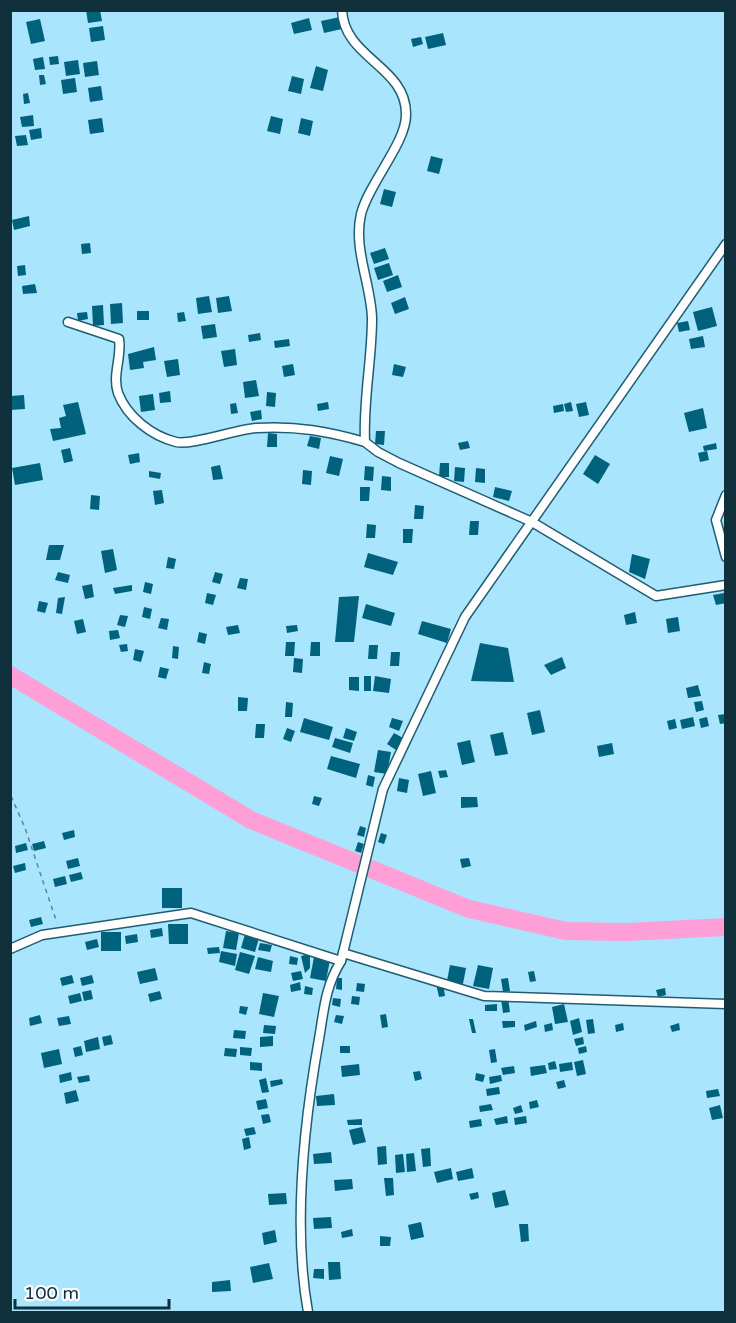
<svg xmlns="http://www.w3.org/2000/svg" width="736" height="1323" font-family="'Varela Round',sans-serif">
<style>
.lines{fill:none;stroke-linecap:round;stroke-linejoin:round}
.river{stroke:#fe9fd7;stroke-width:18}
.building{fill:#00627c}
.minor-casing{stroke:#205d71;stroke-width:11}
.path{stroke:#588697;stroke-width:1.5;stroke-dasharray:4.5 4.5;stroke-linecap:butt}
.minor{stroke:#fff;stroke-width:8}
</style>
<rect width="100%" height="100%" fill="#a9e5fd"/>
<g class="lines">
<polyline class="river" points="10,675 251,820 469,909 566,931 626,932 726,927"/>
</g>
<g class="building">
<polygon points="86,10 100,10 102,21 88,23"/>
<polygon points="340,17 342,29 324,33 321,21"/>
<polygon points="309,18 312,30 294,34 291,23"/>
<polygon points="40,19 45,41 31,44 26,22"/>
<polygon points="103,26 105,40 91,42 89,28"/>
<polygon points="443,33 446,45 428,49 425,37"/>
<polygon points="421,37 423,44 413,47 411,39"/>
<polygon points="58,56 59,64 50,65 49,57"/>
<polygon points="43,57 45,69 35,70 33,59"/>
<polygon points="78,60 80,74 66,76 64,62"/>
<polygon points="97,61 99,75 85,77 83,63"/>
<polygon points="316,66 328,70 323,91 310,88"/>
<polygon points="39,75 44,75 46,84 40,85"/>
<polygon points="292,76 304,79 301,94 288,91"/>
<polygon points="75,78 77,92 63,94 61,80"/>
<polygon points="101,86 103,100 90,102 88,88"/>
<polygon points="28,93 30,103 24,104 23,94"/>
<polygon points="33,115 34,126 22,127 20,117"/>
<polygon points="271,116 283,119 280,134 267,131"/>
<polygon points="102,118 104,132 90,134 88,120"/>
<polygon points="301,118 313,121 310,136 298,133"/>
<polygon points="41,128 42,138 31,140 29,130"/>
<polygon points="26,135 28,145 17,146 15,136"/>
<polygon points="431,156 443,159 439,174 427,171"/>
<polygon points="384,189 396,192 392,207 380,204"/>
<polygon points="29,216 30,226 14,230 12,220"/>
<polygon points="90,243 91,253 82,254 81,244"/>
<polygon points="385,248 389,259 374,264 370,253"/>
<polygon points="389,263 393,275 378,280 374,268"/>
<polygon points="25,265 26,275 18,276 17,266"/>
<polygon points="398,275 402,287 387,292 383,281"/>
<polygon points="35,284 37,293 23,294 22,286"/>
<polygon points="209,296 212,312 198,314 196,298"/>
<polygon points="229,296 232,311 218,313 216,298"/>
<polygon points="405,297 409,309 395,314 391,303"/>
<polygon points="122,303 123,323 111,324 110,304"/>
<polygon points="103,305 104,325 93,326 92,306"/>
<polygon points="712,307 717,326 698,331 693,312"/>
<rect x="137" y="311" width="12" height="9"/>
<polygon points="87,312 88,319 78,321 77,313"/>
<polygon points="184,312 186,321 178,322 177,313"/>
<polygon points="688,321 690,330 679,332 677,323"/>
<polygon points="215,324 217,337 203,339 201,326"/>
<polygon points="260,333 261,340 249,342 248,335"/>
<polygon points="703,336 705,347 691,349 689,339"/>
<polygon points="289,339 290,346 275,348 274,341"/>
<polygon points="154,347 156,360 143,362 144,368 130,370 128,354"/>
<polygon points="235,349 237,365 224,367 221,351"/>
<polygon points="178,359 180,375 167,377 164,361"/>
<polygon points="293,364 295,375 284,377 282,366"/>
<polygon points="394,364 406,367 403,377 392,375"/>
<polygon points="256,380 259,396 245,398 243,382"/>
<polygon points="170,391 171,402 160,403 159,393"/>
<polygon points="267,392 276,393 275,407 266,406"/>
<polygon points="153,394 155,410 141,412 139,396"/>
<polygon points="24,395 25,409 10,410 10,396"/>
<polygon points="78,402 86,434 53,441 50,429 61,428 59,418 66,416 63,405"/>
<polygon points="328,402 329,409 318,411 317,404"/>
<polygon points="571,402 573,411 566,412 564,404"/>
<polygon points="586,402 589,415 579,417 576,404"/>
<polygon points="236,403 238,413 231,414 230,404"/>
<polygon points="563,404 564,411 554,413 553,406"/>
<polygon points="703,408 707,428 689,432 684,413"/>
<polygon points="261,410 262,419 252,421 250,412"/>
<polygon points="376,431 385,431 384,445 375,444"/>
<polygon points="268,433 277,434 277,447 267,447"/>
<polygon points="310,436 321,438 319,449 307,446"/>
<polygon points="468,441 470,448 460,450 458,443"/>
<polygon points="716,443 717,449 704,451 703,446"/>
<polygon points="70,448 73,461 64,463 61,450"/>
<polygon points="707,451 709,460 700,462 698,453"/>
<polygon points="139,453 140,462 130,464 128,455"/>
<polygon points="595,455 610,464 598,484 583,474"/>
<polygon points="330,456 343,459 339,476 326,473"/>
<polygon points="40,463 43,480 15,485 12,468"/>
<polygon points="440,463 449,463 449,477 439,477"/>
<polygon points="220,465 223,479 213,480 211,467"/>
<polygon points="365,466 374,467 373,481 364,480"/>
<polygon points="455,467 465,468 464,482 454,481"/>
<polygon points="476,468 485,469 485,483 475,482"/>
<polygon points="303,470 312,471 311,485 302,484"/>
<polygon points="149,471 161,473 160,479 149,477"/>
<polygon points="382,476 391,477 391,491 381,490"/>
<polygon points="360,487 370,487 369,501 360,501"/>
<polygon points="495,487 512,491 509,501 493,497"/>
<polygon points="162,490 164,503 155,505 153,491"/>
<polygon points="91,495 100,496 99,510 90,509"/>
<polygon points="415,505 424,506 423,519 414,519"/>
<polygon points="470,521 479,521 478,535 469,535"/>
<polygon points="367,524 376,525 375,538 366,538"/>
<polygon points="403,529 413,529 412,543 403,543"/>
<polygon points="49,545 64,545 60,560 46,560"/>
<polygon points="113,549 117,570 105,573 101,551"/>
<polygon points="368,553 398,562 393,575 364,567"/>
<polygon points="632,554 650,559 645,579 629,572"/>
<polygon points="168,557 176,559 174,569 166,568"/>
<polygon points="58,572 70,575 68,583 55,580"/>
<polygon points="215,572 223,574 220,584 212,582"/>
<polygon points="240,578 248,579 246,590 237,588"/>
<polygon points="145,582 153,584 151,594 143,592"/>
<polygon points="92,584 94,597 85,599 82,586"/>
<polygon points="132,585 132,591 115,594 113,588"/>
<polygon points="207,593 216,595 213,605 205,603"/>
<polygon points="724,593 726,603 716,605 713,595"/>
<polygon points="359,596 354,642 335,642 339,597"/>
<polygon points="65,597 62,614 56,613 58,598"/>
<polygon points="39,601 48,603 45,613 37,611"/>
<polygon points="366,604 395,613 391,626 362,618"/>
<polygon points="144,607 152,609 150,619 142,617"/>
<polygon points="635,612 637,623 626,625 624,615"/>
<polygon points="120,615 128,616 125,627 117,625"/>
<polygon points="678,617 680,631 668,633 666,619"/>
<polygon points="161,618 169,619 167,630 158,628"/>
<polygon points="83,619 86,632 77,634 74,621"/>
<polygon points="422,621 451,629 447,643 418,634"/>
<polygon points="238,625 240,633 228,635 226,627"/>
<polygon points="297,625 298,631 287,633 286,626"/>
<polygon points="118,630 120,638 110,640 109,631"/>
<polygon points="199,632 207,634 205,644 197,642"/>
<polygon points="286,642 295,642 294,656 285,656"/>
<polygon points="311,642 320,642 320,656 310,656"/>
<polygon points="480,643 508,648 514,682 471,681"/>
<polygon points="127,644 128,651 121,652 119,645"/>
<polygon points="369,645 378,645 377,659 368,659"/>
<polygon points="173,646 179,647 178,659 172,658"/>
<polygon points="135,649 144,651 141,662 133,660"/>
<polygon points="391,652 400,652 399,666 390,666"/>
<polygon points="562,657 566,668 551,675 544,665"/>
<polygon points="294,658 303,659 302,673 293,672"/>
<polygon points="204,662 211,664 209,674 202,673"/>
<polygon points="160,667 169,669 166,679 158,677"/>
<rect x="364" y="676" width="7" height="15"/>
<polygon points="375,676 391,679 389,693 373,691"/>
<polygon points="349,677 359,677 359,691 349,690"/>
<polygon points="698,685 701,696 688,698 686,688"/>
<polygon points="238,697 248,698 247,711 238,711"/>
<polygon points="702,701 704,710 696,712 694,702"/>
<polygon points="286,702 293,703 292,717 285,717"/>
<polygon points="540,710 545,732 532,735 527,713"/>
<polygon points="726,714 726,723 720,724 718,715"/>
<polygon points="693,717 695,726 682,729 680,720"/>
<polygon points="707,717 709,726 701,728 699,719"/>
<polygon points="304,718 333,727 329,740 300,732"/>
<polygon points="392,718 403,721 399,731 389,727"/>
<polygon points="675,719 677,728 669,730 667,721"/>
<polygon points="256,724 265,724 264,738 255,738"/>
<polygon points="287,728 295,731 291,742 283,739"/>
<polygon points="346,728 357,732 354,741 343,738"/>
<polygon points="503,732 508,754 495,756 490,735"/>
<polygon points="394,733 403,738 396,750 387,744"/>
<polygon points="335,738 353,743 350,753 332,747"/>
<polygon points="470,740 475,762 462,765 457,743"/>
<polygon points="612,743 614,754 599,757 597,746"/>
<polygon points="378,750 391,752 387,774 374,772"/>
<polygon points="331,756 360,764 356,778 327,769"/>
<polygon points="446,770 448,777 440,778 438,771"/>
<polygon points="431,771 436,793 423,796 418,774"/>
<polygon points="368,775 375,777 373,787 366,785"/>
<polygon points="399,778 409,780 407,793 397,791"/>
<polygon points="314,796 322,798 319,806 312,804"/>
<polygon points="461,797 477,797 478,807 461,808"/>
<polygon points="360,826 366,828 364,837 357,835"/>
<polygon points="74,830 75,837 64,840 62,833"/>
<polygon points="381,833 387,835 384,844 378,842"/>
<polygon points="44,841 46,848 34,851 32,844"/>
<polygon points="358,842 364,844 361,853 355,851"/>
<polygon points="26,843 28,850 16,853 15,846"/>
<polygon points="78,858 80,866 68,869 66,861"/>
<polygon points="469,858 471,866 462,868 460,859"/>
<polygon points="25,863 26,870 15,873 13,866"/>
<polygon points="81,872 83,879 71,882 69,875"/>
<polygon points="65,876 67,884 55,887 53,879"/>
<rect x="162" y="888" width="20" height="20"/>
<polygon points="41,917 43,924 31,927 29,920"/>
<polygon points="168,924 188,924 188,944 169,944"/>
<polygon points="162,928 163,936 151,938 150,930"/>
<polygon points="226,931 239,933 236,950 223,948"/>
<rect x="101" y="932" width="20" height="19"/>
<polygon points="137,934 138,942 126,944 125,936"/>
<polygon points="245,934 259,938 255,952 241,948"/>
<polygon points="97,939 99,947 87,950 85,942"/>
<polygon points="260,943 272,945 270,952 258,950"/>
<polygon points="219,947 220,953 208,954 207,948"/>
<polygon points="221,951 237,954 235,966 219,962"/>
<polygon points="240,952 255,956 249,974 235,970"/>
<polygon points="310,954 310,968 305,973 301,956"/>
<polygon points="290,956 298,958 297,965 289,964"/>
<polygon points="258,957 273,961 271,972 255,969"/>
<polygon points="314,957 330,960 326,981 310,978"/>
<polygon points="450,965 466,968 462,989 446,986"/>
<polygon points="478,965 493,968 489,989 473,986"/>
<polygon points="155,968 158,980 140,984 137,972"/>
<polygon points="301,971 303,979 293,981 291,973"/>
<polygon points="534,971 536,981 530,982 528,972"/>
<polygon points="72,975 74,983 62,986 60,978"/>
<polygon points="92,975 94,983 82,986 80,978"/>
<polygon points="337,978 342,978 342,990 336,989"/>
<polygon points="508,978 510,991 503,992 501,979"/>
<polygon points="300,982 301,990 291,992 290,985"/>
<polygon points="357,983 365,984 364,992 356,991"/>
<polygon points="443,983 445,996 439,997 436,984"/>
<polygon points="305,986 313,988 312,995 304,994"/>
<polygon points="665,988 666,995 658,997 656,990"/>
<polygon points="91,990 93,999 84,1001 82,992"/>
<polygon points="160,991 162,999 150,1002 148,994"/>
<polygon points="80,993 82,1001 70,1004 68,996"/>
<polygon points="263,993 279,996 274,1017 259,1014"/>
<polygon points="352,996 360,997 359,1005 351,1004"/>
<polygon points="333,998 341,999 340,1007 332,1005"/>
<polygon points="508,998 510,1012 503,1013 501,999"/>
<polygon points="497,1004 497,1011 485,1011 485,1005"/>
<polygon points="564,1004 568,1022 555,1024 552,1007"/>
<polygon points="240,1006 248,1007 246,1015 239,1013"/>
<polygon points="386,1014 388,1027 382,1028 380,1015"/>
<polygon points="40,1015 42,1023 30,1026 29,1018"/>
<polygon points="336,1015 344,1016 342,1024 334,1022"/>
<polygon points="69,1016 71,1024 59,1026 57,1018"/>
<polygon points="579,1018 582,1032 573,1035 570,1021"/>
<polygon points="469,1019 473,1019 476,1033 472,1033"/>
<polygon points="593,1019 595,1033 588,1034 586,1020"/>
<polygon points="502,1021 515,1021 515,1027 503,1028"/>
<polygon points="536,1021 537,1027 525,1031 524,1025"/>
<polygon points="552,1023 553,1030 545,1032 544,1025"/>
<polygon points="623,1023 624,1030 616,1032 615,1025"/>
<polygon points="679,1023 680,1030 672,1032 670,1026"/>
<polygon points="264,1025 276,1026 275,1034 263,1033"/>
<polygon points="234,1030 246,1031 245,1039 233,1038"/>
<polygon points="111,1035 113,1044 104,1046 102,1037"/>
<polygon points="273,1036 273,1046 260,1047 260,1037"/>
<polygon points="98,1037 100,1049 86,1052 84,1041"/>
<polygon points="583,1037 584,1044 576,1046 574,1039"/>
<polygon points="81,1046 83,1055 75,1057 73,1048"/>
<rect x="340" y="1046" width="10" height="7"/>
<polygon points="586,1046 587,1052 579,1054 578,1048"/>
<polygon points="240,1047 252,1048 251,1056 240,1055"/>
<polygon points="225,1048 237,1049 236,1057 224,1056"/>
<polygon points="59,1049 62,1064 44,1068 41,1053"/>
<polygon points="495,1049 497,1062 491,1063 489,1050"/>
<polygon points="583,1060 586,1074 577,1076 574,1062"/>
<polygon points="555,1061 557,1069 549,1070 548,1063"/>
<polygon points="250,1062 262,1063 262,1071 250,1070"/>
<polygon points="572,1062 573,1070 560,1072 559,1064"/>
<polygon points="359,1064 360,1075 342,1077 341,1066"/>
<polygon points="545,1065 547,1073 531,1076 530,1067"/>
<polygon points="514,1066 515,1073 503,1075 501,1068"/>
<polygon points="420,1071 422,1079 415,1081 413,1072"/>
<polygon points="71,1072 72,1080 60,1083 59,1075"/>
<polygon points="476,1073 485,1075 483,1082 475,1080"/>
<polygon points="89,1075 90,1081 79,1083 77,1077"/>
<polygon points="501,1075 502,1081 490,1084 489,1077"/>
<polygon points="266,1078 269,1092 262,1093 259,1080"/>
<polygon points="282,1079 283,1084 271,1087 270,1081"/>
<polygon points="564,1080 566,1087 558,1089 556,1082"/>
<polygon points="499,1087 500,1094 487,1096 486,1089"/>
<polygon points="718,1089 720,1096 707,1098 706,1091"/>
<polygon points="76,1090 79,1101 66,1104 64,1093"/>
<polygon points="334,1094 335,1105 317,1106 316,1096"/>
<polygon points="266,1099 268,1108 258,1110 256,1101"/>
<polygon points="537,1100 539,1107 530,1109 529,1102"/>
<polygon points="491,1104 493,1110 480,1112 479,1106"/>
<polygon points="521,1105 523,1112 515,1114 513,1108"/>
<polygon points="720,1105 723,1118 712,1120 709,1108"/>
<polygon points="269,1114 271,1122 263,1124 261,1115"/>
<polygon points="507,1116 508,1123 496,1125 494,1119"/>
<polygon points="526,1116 527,1123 515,1125 514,1118"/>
<polygon points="362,1119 362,1125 348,1125 347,1120"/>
<polygon points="481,1119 482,1126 470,1128 469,1121"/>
<polygon points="254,1127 256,1134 246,1136 244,1129"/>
<polygon points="362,1127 366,1142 353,1145 349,1130"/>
<polygon points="249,1137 251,1148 244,1150 242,1139"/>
<polygon points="386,1146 387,1164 378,1165 377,1147"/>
<polygon points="430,1148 431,1166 423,1167 421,1149"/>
<polygon points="331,1152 332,1163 314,1164 313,1154"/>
<polygon points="414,1153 416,1171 407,1172 406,1154"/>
<polygon points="403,1154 405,1172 396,1173 395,1155"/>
<polygon points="451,1168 453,1179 437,1183 434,1172"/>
<polygon points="472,1168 474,1178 458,1181 456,1172"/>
<polygon points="384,1178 393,1178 394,1195 386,1196"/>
<polygon points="352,1179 353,1189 335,1191 334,1180"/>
<polygon points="505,1190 509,1205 495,1208 492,1193"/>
<polygon points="478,1192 479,1198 471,1200 469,1194"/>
<polygon points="286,1193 287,1204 269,1205 268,1194"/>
<polygon points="331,1217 332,1228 314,1229 313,1218"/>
<polygon points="421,1222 424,1237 411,1240 408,1225"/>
<polygon points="519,1224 528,1224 529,1241 521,1242"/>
<polygon points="352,1229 353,1236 342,1238 341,1232"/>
<polygon points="275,1230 277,1242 264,1245 262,1233"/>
<polygon points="380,1236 391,1237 390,1246 380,1246"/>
<polygon points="328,1262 340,1262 341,1279 329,1280"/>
<polygon points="269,1263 273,1279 253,1283 250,1267"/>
<polygon points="314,1269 324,1269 324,1279 313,1278"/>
<polygon points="230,1280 231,1291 212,1292 212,1282"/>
</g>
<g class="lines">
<defs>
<g id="minor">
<path d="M342 10C344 59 407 66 406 115 406 143 369 183 361 214 353 249 371 284 372 318 372 360 363 400 365 442L378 452 399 463 532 522 656 596 726 585"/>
<path d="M68 322 119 339C122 357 112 375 118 393 127 417 152 436 176 442 191 446 237 429 257 428 298 426 327 431 365 442"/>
<polyline points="726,495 716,520 726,557"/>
<polyline points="10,949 42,935 191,913 341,961"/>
<polyline points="343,953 484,996 726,1004"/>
<path d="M308 1312C293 1228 304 1123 319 1039 324 1010 325 987 341 961L383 789 465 617 726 244"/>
</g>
</defs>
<use href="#minor" class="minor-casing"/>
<polyline class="path" points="11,796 25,828 57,923"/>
<use href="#minor" class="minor"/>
</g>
<rect width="736" height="1323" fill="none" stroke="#10313c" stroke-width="24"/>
<path d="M15 1299v9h154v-9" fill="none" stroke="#10313c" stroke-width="3"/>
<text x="24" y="1299" font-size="18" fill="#10313c" stroke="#fcfcfc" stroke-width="4.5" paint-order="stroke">100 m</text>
</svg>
